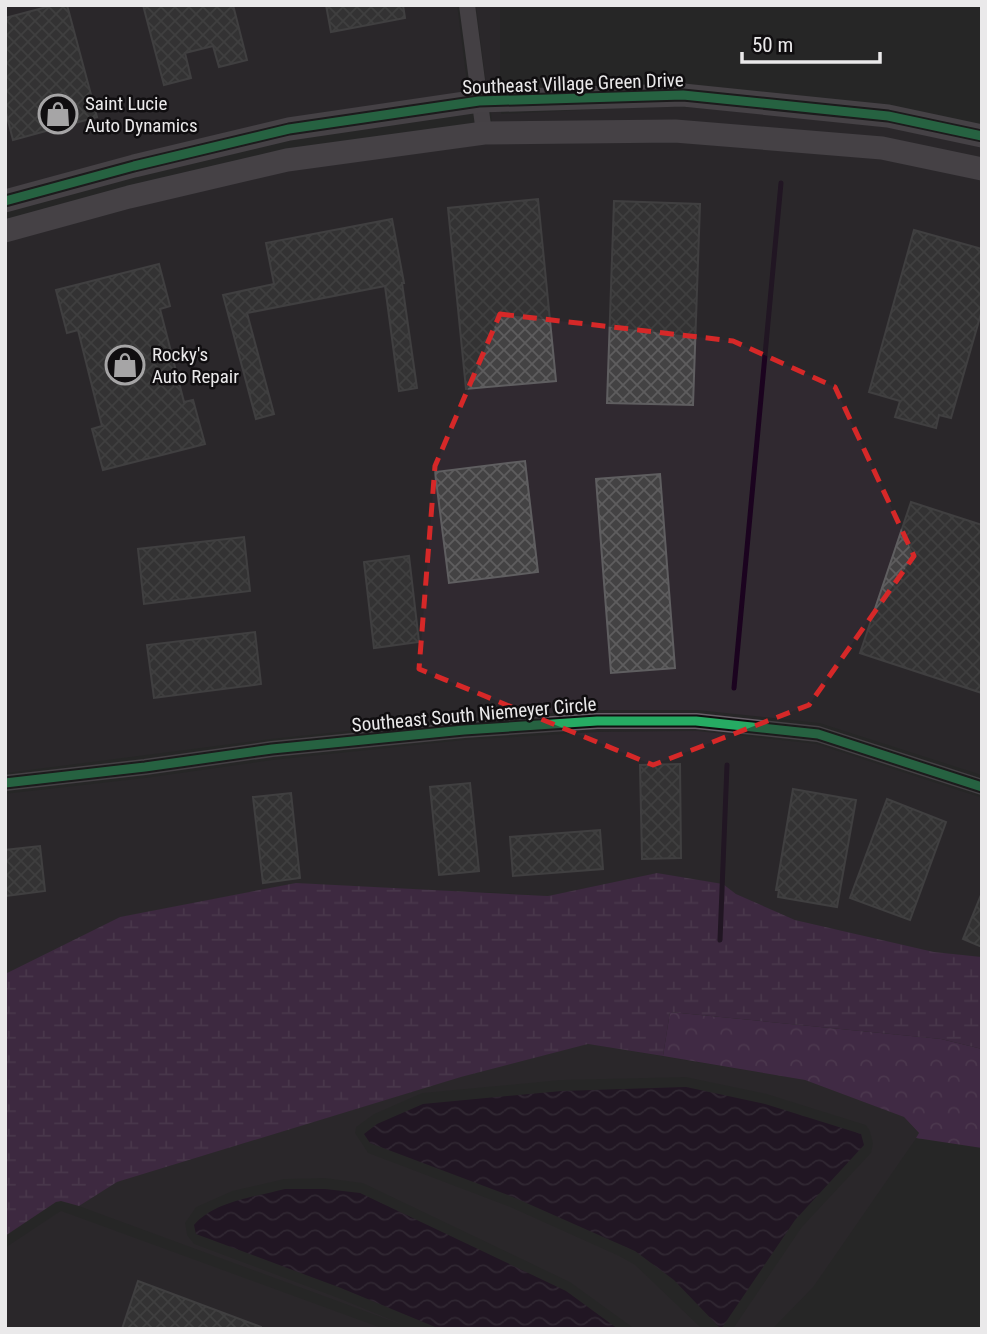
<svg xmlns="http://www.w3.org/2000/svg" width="987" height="1334" font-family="'Roboto Condensed',sans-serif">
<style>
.built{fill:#302930}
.forest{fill:url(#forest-crowns)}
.wetland{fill:url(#wetland-marsh)}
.water{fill:url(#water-waves)}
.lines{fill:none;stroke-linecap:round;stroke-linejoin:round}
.stream{stroke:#1b031f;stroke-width:5}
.building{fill:url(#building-cross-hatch);stroke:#5f5e60;stroke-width:2}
.street{stroke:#685f68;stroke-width:16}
.secondary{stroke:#6a626b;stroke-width:23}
.cycleway-casing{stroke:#100e10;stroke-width:13}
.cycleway{stroke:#26ab63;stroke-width:9}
.marked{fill:none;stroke:#d62828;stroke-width:5;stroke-dasharray:14 9;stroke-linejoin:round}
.labels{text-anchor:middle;stroke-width:5;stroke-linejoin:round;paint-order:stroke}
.street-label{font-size:19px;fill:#eae9ea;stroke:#100e10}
.poi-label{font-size:19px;fill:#eae9ea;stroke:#100e10;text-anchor:start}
</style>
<defs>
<pattern id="forest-crowns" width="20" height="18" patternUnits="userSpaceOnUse" patternTransform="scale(1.75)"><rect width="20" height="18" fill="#612f68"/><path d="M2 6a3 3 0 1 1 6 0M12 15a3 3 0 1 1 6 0" fill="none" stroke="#784d7e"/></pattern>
<pattern id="wetland-marsh" width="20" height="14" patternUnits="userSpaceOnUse" patternTransform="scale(1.75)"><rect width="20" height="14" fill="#592d5f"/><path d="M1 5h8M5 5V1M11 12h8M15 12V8" fill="none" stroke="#714b76"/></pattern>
<pattern id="water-waves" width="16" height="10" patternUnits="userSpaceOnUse" patternTransform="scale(1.75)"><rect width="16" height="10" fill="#1b031f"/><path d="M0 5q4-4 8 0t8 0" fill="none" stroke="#3c2840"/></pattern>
<pattern id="building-cross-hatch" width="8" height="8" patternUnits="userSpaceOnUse" patternTransform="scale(1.75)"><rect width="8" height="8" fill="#434243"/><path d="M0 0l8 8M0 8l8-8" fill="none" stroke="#5e5d5e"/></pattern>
</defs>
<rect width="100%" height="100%" fill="#272627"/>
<g class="built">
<polygon points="5,5 457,5 468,92 5,189"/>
<polygon points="476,5 500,5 500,90 487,90"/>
<polygon points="665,106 716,109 887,127 982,147 982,158 492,122 491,111 501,111 501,114"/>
<polygon points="676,142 882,159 982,180 982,775 820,723 697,710 596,710 462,719 270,739 5,773 5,242 151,203 289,170 486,144"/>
<polygon points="697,731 816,744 982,798 982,957 934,952 795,920 736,894 723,884 657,873 548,896 485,892 120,917 5,974 5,794 146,778 273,760 465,740 597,732"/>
<polygon points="588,1044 805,1080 904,1117 919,1134 813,1287 772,1329 733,1329 802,1227 871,1153 873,1143 870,1131 866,1125 767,1094 686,1077 560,1080 422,1093 374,1114 356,1127 355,1133 368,1153 510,1207 619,1256 635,1265 702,1329 635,1329 570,1282 363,1183 325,1178 284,1179 232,1191 196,1207 185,1223 187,1235 194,1244 338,1298 406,1326 79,1206 117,1182 461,1077"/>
<polygon points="61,1211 384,1329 5,1329 5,1248"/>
</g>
<polygon class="forest" points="670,1012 941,1039 982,1049 982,1148 916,1138 919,1133 904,1117 805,1080 663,1056"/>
<polygon class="wetland" points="657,873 723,884 736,894 795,920 934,952 982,957 982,1049 941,1039 670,1012 663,1056 588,1044 461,1077 117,1182 79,1206 61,1201 56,1202 5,1236 5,974 120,917 296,883 548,896"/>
<g class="water">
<polygon points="686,1087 765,1104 861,1134 864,1145 795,1220 721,1329 674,1280 635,1251 513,1197 370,1143 364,1134 377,1124 423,1104 562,1091"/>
<path d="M285 1189H325L360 1193 566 1291 618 1329H440L341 1288 196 1234 194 1225C215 1201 255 1197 285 1189Z"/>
</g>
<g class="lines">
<g class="stream">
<polyline points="734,688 781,183"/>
<polyline points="720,940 727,765"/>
</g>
</g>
<g class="building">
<polygon points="54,5 67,5 97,117 13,140 5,109 5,18"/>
<polygon points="143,5 233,5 247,60 219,67 213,46 185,53 191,78 164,85"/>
<polygon points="326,5 403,5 405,18 331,32"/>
<polygon points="538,199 556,381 466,389 448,208"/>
<polygon points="614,201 700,204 693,405 607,403"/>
<polygon points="392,219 404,283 402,283 417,388 399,391 385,286 247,313 274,414 256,419 223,295 274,284 266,243"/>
<polygon points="914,230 982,249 982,310 951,418 939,415 936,428 895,417 900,401 869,392"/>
<polygon points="159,264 170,306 160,309 184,402 193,400 205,444 103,470 92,429 102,426 78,330 67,333 56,290"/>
<polygon points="525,461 538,572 449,583 435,472"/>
<polygon points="660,474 675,668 611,673 596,479"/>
<polygon points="911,502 982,525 982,693 860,653"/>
<polygon points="244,537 250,591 144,604 138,549"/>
<polygon points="409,556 419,642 374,648 364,562"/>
<polygon points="255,632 261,684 154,698 147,645"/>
<polygon points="680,764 681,858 642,859 640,765"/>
<polygon points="470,783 479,871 439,875 430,787"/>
<polygon points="793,789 856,800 837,907 778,897 779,890 776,890"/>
<polygon points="291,793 300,878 263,883 253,797"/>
<polygon points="887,799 946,822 910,920 850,898"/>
<polygon points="600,830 603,869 513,876 510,837"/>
<polygon points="40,846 45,891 5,896 5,850"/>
<polygon points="981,895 982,895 982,947 963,939"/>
<polygon points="138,1281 261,1327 261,1329 122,1329"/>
</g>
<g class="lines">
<g class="street">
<polyline points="467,5 484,133"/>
<polyline points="5,783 145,767 272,749 464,730 597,721 696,721 818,734 982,787"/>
</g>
<g class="secondary">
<polyline points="5,201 134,166 289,129 479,101 683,95 888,116 982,136"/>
<polyline points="5,231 129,197 287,160 484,133 675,131 882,148 982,169"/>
</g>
<defs>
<g id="cycleway">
<polyline points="5,201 134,166 289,129 479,101 683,95 888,116 982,136"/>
<polyline points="5,783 145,767 272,749 464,730 597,721 696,721 818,734 982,787"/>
</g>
</defs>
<use href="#cycleway" class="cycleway-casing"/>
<use href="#cycleway" class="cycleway"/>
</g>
<path d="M0 0H987V1334H0ZM500 314 733 341 835 387 914 556 809 705 653 765 419 669 435 466Z" fill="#272627" fill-opacity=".55" fill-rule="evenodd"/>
<path class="marked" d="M500 314 733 341 835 387 914 556 809 705 653 765 419 669 435 466Z"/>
<defs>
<symbol id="shop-ring" viewBox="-11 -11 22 22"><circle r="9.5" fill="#100e10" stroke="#a6a5a6" stroke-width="1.5"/><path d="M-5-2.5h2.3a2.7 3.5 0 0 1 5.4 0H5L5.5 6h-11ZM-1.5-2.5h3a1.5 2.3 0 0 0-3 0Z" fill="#a6a5a6"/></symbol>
</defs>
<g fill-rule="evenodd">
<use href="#shop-ring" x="36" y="92" width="44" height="44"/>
<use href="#shop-ring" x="103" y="343" width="44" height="44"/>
</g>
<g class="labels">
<g class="street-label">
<text transform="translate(573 83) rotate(-2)" y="7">Southeast Village Green Drive</text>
<text transform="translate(474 714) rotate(-5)" y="7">Southeast South Niemeyer Circle</text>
</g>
<g class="poi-label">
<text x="85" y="110">Saint Lucie<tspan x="85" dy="22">Auto Dynamics</tspan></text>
<text x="152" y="361">Rocky's<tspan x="152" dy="22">Auto Repair</tspan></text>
</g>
</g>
<rect width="987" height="1334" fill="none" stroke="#eae9ea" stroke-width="14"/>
<path d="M742 52v10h138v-10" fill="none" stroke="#eae9ea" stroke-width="3.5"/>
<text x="752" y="52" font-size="21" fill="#eae9ea" stroke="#100e10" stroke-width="5" paint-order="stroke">50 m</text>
</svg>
